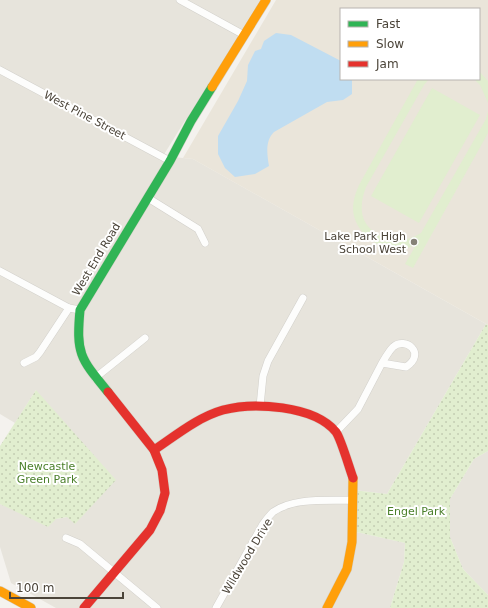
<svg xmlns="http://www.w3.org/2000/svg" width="488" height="608" font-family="'DejaVu Sans',sans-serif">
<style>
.residential{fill:#e7e4dc}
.education{fill:#eae5da;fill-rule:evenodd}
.green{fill:url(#green-dots)}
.pitch{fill:#e1eecf}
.water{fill:#c0ddf1}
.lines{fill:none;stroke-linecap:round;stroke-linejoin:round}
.street-casing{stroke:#d2d0cb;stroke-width:8}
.fast-casing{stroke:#d3cfc5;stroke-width:10}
.slow-casing{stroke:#d3cfc5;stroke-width:10}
.jam-casing{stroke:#d3cfc5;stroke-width:10}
.street{stroke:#fdfdfc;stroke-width:7}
.fast{stroke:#30b455;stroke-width:9}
.slow{stroke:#ff9f0a;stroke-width:9}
.jam{stroke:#e5322d;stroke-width:9}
.poi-dot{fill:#868178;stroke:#fff;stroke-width:1.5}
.labels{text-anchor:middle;stroke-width:4;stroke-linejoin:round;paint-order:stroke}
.street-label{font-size:11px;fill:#4b4439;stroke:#fff}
.poi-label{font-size:11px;fill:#4b4439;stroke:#fff;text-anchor:end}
.park-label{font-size:11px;fill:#4a7f2a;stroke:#fff}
</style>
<defs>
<pattern id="green-dots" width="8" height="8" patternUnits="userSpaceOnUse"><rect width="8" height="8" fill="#e1eecf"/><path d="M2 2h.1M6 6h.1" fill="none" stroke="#c3cdb2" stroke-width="1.8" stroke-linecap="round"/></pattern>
</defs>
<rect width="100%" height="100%" fill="#f4f2ee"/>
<g class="residential">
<polygon points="0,0 260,0 163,156 193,159 486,324 387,494 354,490 352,531 405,543 404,562 390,608 56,608 11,583 0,547 0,504 56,519 67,517 36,390 15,423 0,414"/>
<polygon points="488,451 488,595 463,569 450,537 450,499 474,459"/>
</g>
<path class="education" d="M276 0H488V325L193 159 183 158ZM341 9H479V79H341Z"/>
<g class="green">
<polygon points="486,324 488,325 488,451 474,459 450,499 450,537 463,569 488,595 488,608 390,608 404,562 405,543 352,531 353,490 387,494"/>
<polygon points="36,390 116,480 75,524 67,517 56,519 48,527 0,504 0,446"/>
</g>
<g class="pitch">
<polygon points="479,71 488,81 488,103 480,85 474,79 479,79"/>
<path d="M418 79H429L424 85 366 187C363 195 361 203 362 212 364 232 389 244 407 239 412 238 417 235 421 233L486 119 488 111V133L413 268 405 264 416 245C412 246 408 248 404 249 380 252 354 233 353 209 353 200 356 192 359 185Z"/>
<polygon points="432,88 480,115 419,223 371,196"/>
</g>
<path class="water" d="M276 33 291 35 341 61V79H352V94L343 100 327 102 274 132C265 141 267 154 269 166L255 174 235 177 225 168 218 154V136L238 101 247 81 248 65 255 51 261 49 264 41Z"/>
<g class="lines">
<defs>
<g id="street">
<polyline points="180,0 244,35"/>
<polyline points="0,70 170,161"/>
<polyline points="148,198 198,229 205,243"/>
<polyline points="0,271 69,308 80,310"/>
<polyline points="24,363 36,357 40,352 69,308"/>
<polyline points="95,378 145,338"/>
<polyline points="260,406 263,376 268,361 303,298"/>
<path d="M336 432 358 409 382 363 406 367C427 353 405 336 393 347 389 351 385 358 382 363"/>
<polyline points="66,538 80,544 157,608"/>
<path d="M216 608 263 524C266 520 270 515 273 512 294 497 328 501 353 500"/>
</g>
<path id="fast" d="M108 392C80 358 76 354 80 310L170 161 191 121 212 87"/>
<g id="slow">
<polyline points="212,87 266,0"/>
<polyline points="0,591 31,608"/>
<polyline points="327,608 347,569 352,542 353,478"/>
</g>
<g id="jam">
<path d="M154 450C175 436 198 417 223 410 253 402 314 405 336 432 341 439 349 467 353 478"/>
<polyline points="84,608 150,530 160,511 165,493 162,470 154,450 108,392"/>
</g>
</defs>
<use href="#street" class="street-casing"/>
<use href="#fast" class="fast-casing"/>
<use href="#slow" class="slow-casing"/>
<use href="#jam" class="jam-casing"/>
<use href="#street" class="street"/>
<use href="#fast" class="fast"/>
<use href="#slow" class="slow"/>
<use href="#jam" class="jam"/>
</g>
<circle class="poi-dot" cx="414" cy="242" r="4"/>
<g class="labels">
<g class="street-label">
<text transform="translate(85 115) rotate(28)" y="4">West Pine Street</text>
<text transform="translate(96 259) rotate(-59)" y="4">West End Road</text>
<text transform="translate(247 556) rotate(-59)" y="4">Wildwood Drive</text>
</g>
<g class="poi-label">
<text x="406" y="240">Lake Park High<tspan x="406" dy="13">School West</tspan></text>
</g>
<g class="park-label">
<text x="47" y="470">Newcastle<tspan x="47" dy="13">Green Park</tspan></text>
<text x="416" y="515">Engel Park</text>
</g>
</g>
<rect x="340" y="8" width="140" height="72" fill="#ffffff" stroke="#b7b4b0"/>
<rect x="348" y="21" width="20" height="6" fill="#30b455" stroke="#b7b4b0"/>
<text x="376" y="28" font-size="12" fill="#4b4439">Fast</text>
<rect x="348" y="41" width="20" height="6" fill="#ff9f0a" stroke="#b7b4b0"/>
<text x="376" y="48" font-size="12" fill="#4b4439">Slow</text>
<rect x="348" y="61" width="20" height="6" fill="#e5322d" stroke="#b7b4b0"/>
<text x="376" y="68" font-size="12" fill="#4b4439">Jam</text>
<path d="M10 592v6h113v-6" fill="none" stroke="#4b4439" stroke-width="2"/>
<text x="16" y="592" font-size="12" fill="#4b4439" stroke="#ffffff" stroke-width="3" paint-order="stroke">100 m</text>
</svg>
